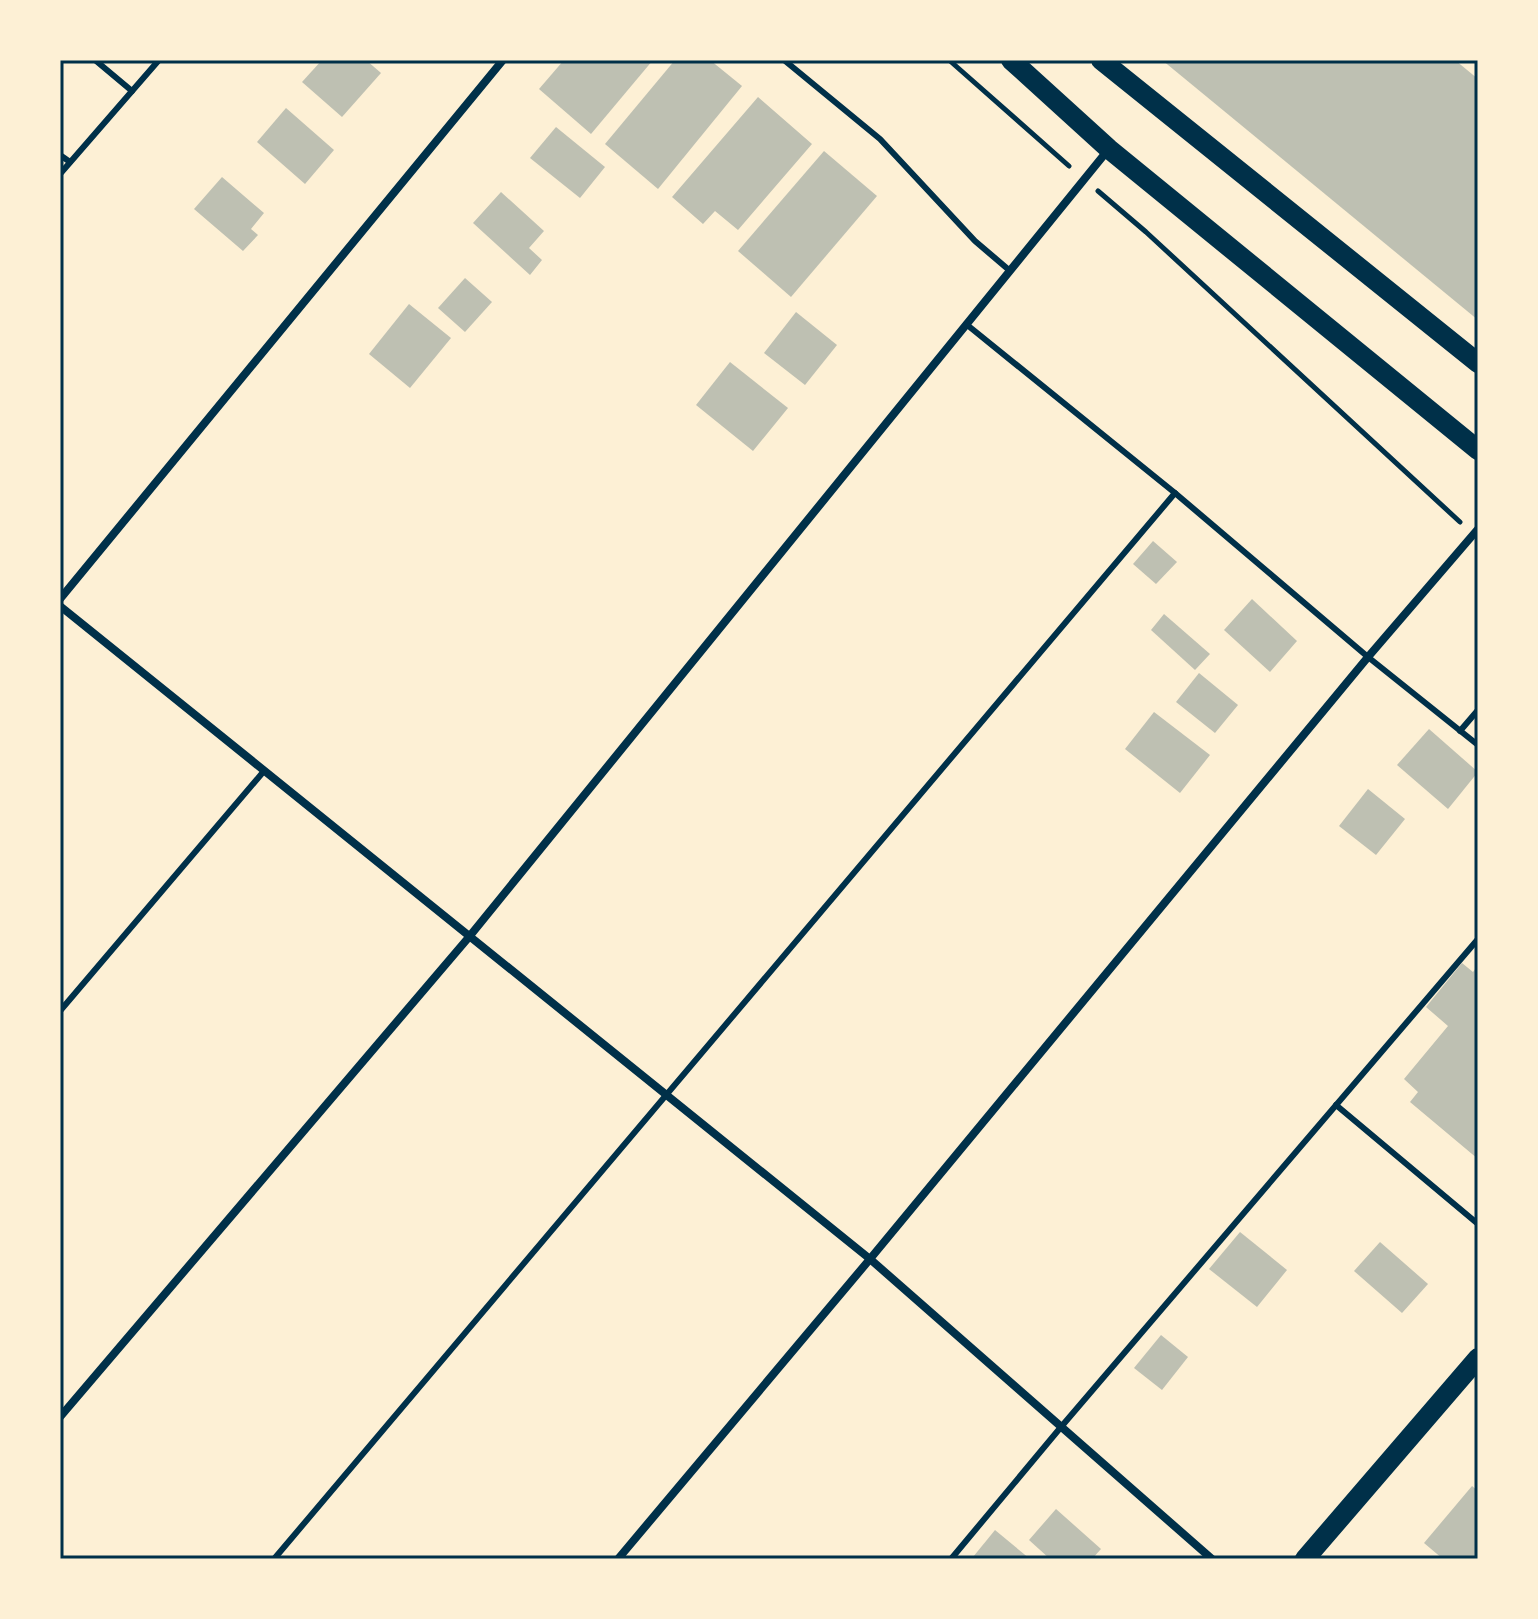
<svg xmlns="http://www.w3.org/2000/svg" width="1538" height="1619" font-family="'Space Grotesk',sans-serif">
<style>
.building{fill:#bec0b2}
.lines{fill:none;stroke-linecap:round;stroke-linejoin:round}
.path{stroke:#003049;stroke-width:5}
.service{stroke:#003049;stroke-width:6}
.minor{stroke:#003049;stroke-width:8}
.primary{stroke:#003049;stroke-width:20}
.neatline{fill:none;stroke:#003049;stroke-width:3}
</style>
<rect width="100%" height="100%" fill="#fdf0d5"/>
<g class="building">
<polygon points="322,60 366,60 381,73 342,117 302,82"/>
<polygon points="564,60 653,60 591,134 539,89"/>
<polygon points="675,60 710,60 742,86 658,189 605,144"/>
<polygon points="1162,60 1455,60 1478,79 1478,320"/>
<polygon points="758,97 812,144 738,230 715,211 703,224 672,197"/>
<polygon points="286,108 334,150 305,184 257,142"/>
<polygon points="556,127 605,167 580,198 530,158"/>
<polygon points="824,151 877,196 791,297 738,251"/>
<polygon points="222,177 264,213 251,229 258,235 243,251 194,209"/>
<polygon points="501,192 544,231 529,248 542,260 530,275 473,223"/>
<polygon points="465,278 492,302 465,332 438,308"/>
<polygon points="409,304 451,338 410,388 369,354"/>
<polygon points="796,312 837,345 805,385 764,353"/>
<polygon points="730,362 788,408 753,451 696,405"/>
<polygon points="1153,541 1177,562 1156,584 1133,564"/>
<polygon points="1252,599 1297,641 1270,672 1224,630"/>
<polygon points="1164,614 1210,654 1195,670 1151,630"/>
<polygon points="1199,673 1238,705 1215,733 1176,702"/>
<polygon points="1154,712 1210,755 1180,793 1125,749"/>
<polygon points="1429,729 1478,772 1448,809 1397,765"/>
<polygon points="1368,789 1405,819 1376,855 1339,826"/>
<polygon points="1462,963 1473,972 1478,965 1478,1159 1410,1102 1418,1092 1404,1079 1448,1026 1426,1007"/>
<polygon points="1240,1232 1287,1270 1257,1307 1209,1269"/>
<polygon points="1380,1242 1428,1284 1402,1313 1354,1271"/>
<polygon points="1161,1335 1188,1357 1162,1390 1134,1368"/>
<polygon points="1472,1486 1478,1491 1478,1559 1443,1559 1424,1543"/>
<polygon points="1056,1509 1101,1549 1092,1559 1050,1559 1029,1540"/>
<polygon points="995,1530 1030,1559 973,1557"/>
</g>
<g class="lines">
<g class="path">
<polyline points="949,60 1069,166"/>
<polyline points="1098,191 1146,232 1460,522"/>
</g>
<g class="service">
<polyline points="95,60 132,91"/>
<polyline points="784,60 880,139 975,241 1009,270"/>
<polyline points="60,155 70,162"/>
<polyline points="60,174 159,60"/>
<polyline points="966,324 1175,493 1368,657 1478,745"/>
<polyline points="1460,731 1478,710"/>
<polyline points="60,1011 264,771"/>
<polyline points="1336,1105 1478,1224"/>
<polyline points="274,1559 1175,493"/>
<polyline points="951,1559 1061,1427 1478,939"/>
</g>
<g class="minor">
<polyline points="60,599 503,60"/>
<polyline points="60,606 870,1259 1212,1559"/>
<polyline points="60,1417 469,937 1108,150"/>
<polyline points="618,1559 870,1259 1368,657 1478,529"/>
</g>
<g class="primary">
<polyline points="1011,60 1109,149 1478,450"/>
<polyline points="1101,60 1478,363"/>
<polyline points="1305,1559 1478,1358"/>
</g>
</g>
<rect width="1538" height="1619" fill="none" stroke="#fdf0d5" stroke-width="124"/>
<rect x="62" y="62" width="1414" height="1495" class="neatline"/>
</svg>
